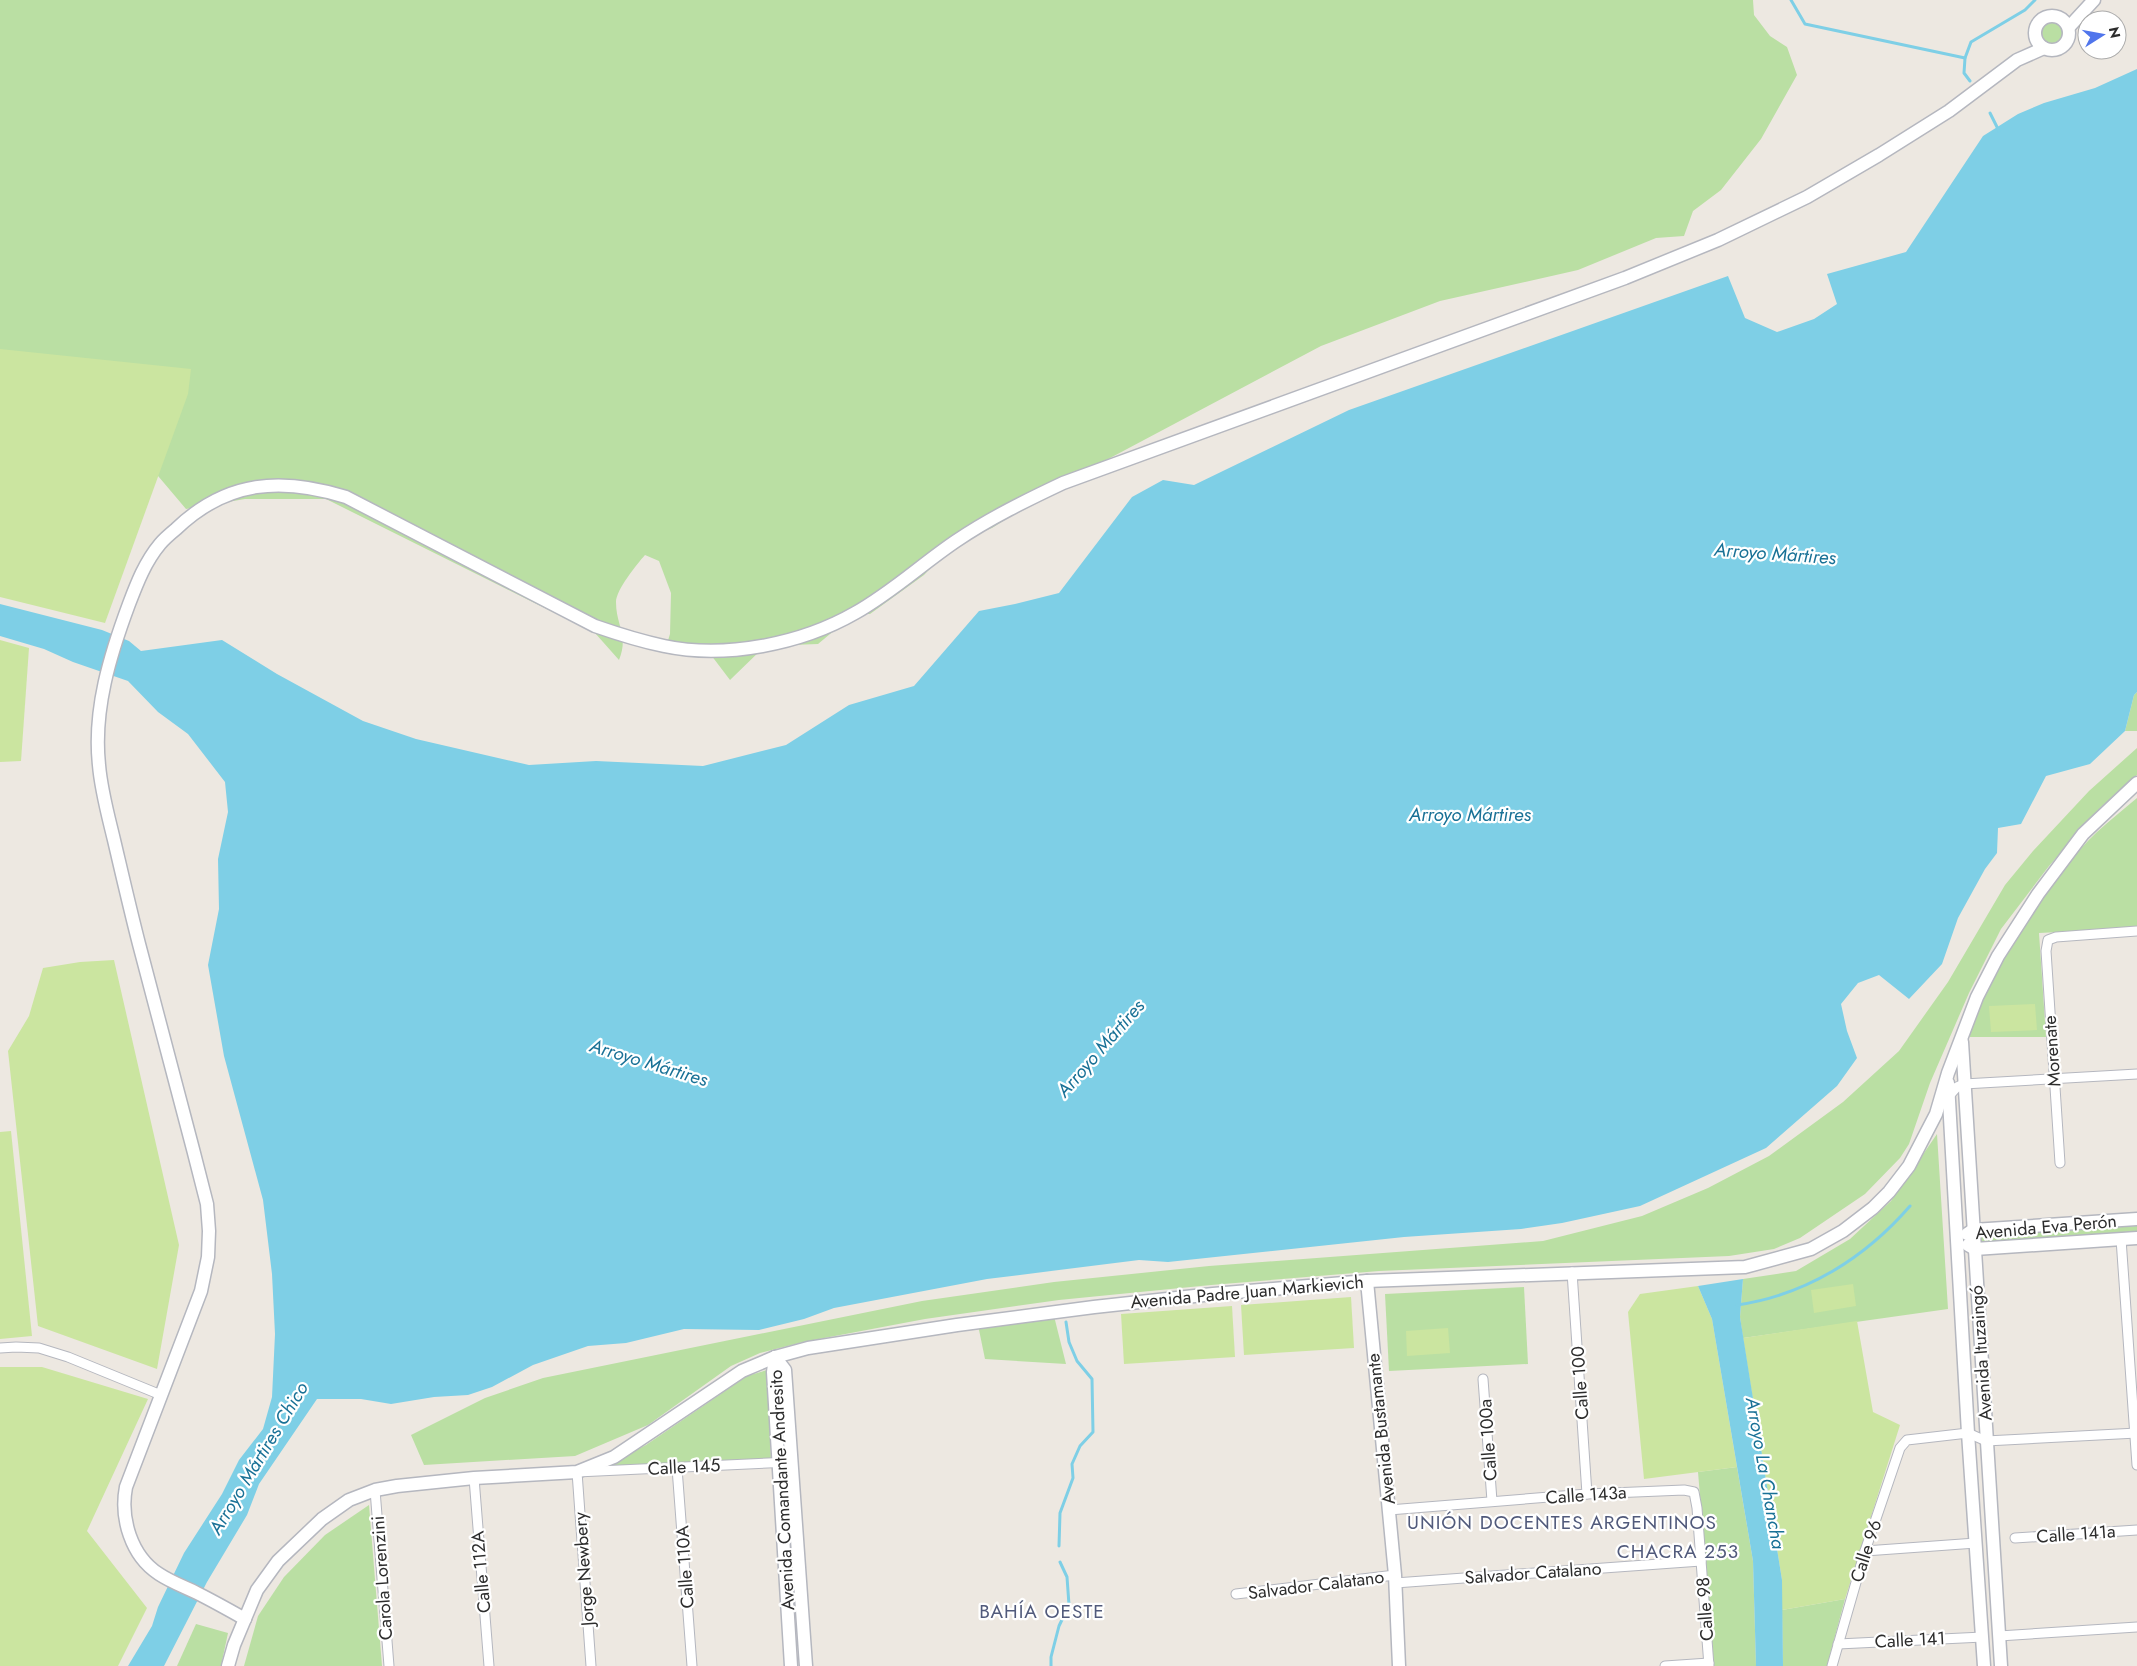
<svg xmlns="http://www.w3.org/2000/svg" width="2137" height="1666" font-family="Jost,sans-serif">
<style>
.green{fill:#badfa3}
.pitch{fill:#cbe5a0}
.water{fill:#7ecfe6}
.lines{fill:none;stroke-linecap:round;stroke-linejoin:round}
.stream{stroke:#7ecfe6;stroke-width:3}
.street-casing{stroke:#b5b7bf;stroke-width:11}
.secondary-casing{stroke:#b5b7bf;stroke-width:15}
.street{stroke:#fff;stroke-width:9}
.secondary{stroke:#fff;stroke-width:12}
.labels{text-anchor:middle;stroke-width:4.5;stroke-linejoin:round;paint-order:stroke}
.street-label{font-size:18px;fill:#2d2d2d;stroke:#fff}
.water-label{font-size:19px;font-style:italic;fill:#197196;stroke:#fff}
.neighbourhood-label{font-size:19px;letter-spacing:1px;fill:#515a7b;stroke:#fff}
</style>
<rect width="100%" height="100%" fill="#ede8e1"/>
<g class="green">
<path d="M0 0H1753L1754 15 1770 36 1787 47 1797 75 1761 139 1721 190 1693 211 1684 236 1656 238 1578 270 1440 301 1321 346 1063 483 992 528 956 541 924 575 870 614H854L818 644 765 646 730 680 708 651 666 647 670 634 671 593 659 561 645 555C637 564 616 590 616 602 616 626 629 635 619 660L595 633 326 499H245L186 509 153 470 0 371Z"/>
<circle cx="2053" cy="33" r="11"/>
<polygon points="2137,692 2137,731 2125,731 2134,695"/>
<polygon points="2137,748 2137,775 2101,807 2049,866 2001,929 1969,993 1930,1083 1909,1144 1900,1158 1865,1194 1800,1238 1774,1249 1729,1256 1379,1271 1211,1285 1059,1300 925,1319 803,1342 760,1353 731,1366 648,1425 575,1456 424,1465 411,1435 485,1398 543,1378 922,1301 1054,1282 1209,1266 1543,1241 1642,1216 1708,1188 1769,1156 1843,1102 1899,1051 1948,982 2005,885 2033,851 2089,791"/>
<path d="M2137 798V928L2039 933 2046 1037H1969C1993 965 2042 885 2097 832 2110 820 2124 809 2137 798Z"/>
<polygon points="1937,1134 1948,1309 1743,1338 1740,1317 1743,1279 1796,1271 1850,1239 1891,1201"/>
<polygon points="2137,1226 2137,1233 1978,1244 1978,1237"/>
<polygon points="1524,1287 1528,1364 1389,1371 1385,1294"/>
<polygon points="1054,1316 1066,1364 985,1359 978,1325"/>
<polygon points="767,1370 771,1459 600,1468 646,1445 747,1376"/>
<polygon points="1737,1467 1753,1561 1756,1666 1714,1666 1698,1472"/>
<polygon points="369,1505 382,1666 244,1666 258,1616 284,1577 325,1535"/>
<polygon points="1845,1599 1827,1666 1783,1666 1782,1610"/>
<polygon points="196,1624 228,1633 221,1666 177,1666"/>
</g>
<g class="pitch">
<polygon points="0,349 191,369 188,394 105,623 0,597"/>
<polygon points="0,640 29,648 21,761 0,762"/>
<polygon points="114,960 179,1245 157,1369 38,1326 8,1051 29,1016 43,968 80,962"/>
<polygon points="2035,1004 2037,1030 1991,1032 1989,1006"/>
<polygon points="11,1131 32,1336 0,1339 0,1132"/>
<polygon points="1853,1284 1856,1306 1814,1313 1811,1290"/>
<polygon points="1698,1286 1712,1319 1737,1467 1644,1479 1628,1312 1640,1294"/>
<polygon points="1351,1297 1354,1348 1244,1355 1241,1305"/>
<polygon points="1232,1306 1235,1357 1124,1364 1121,1314"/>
<polygon points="1857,1321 1873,1412 1900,1425 1845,1599 1782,1610 1782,1580 1743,1338"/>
<polygon points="1448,1328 1450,1353 1407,1356 1406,1331"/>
<polygon points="0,1367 42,1367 148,1399 87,1531 147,1608 118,1666 0,1666"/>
</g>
<g class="water">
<polygon points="2137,69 2137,692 2134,695 2125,731 2090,764 2046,776 2021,824 1998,828 1997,853 1985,869 1958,918 1942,964 1909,999 1879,975 1858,983 1841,1004 1847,1031 1857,1058 1837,1086 1766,1148 1640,1206 1562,1223 1521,1229 1404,1237 1168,1262 1139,1260 987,1279 834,1308 804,1319 759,1330 684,1329 626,1343 588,1346 533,1365 492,1387 468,1395 434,1397 391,1404 361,1399 317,1399 259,1484 247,1515 207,1582 164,1666 128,1666 152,1626 158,1607 184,1553 222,1494 239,1460 263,1429 272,1397 275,1334 272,1274 263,1200 224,1056 208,965 219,909 218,859 228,812 225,782 188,734 158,712 128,681 73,662 44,649 0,636 0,604 102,630 129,641 141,651 222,640 277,674 363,721 416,739 529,765 596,761 703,766 786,745 849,705 914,686 979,611 1015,604 1059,593 1132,497 1163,480 1194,485 1349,410 1728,276 1745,318 1777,332 1814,319 1837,304 1827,274 1906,252 1983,136 2018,114 2044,103 2095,88"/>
<polygon points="1743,1279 1740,1317 1782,1580 1783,1666 1756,1666 1753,1561 1712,1319 1698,1286"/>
</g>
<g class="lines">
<g class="stream">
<polyline points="1791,0 1805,24 1965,58"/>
<polyline points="1970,81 1964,73 1965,58 1971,42 2025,10 2035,0"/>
<polyline points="1990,113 1999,131"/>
<path d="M1737 1305C1806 1295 1865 1258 1910 1206"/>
<polyline points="1059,1546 1060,1513 1073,1478 1072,1464 1080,1446 1093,1432 1092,1379 1077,1361 1069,1342 1066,1322"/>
<polyline points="1051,1666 1051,1657 1059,1626 1069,1605 1067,1577 1060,1562"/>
</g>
<defs>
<g id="street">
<polyline points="1949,1096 1957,1087 1964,1084 2137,1074"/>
<polyline points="2060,1163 2046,951 2048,940 2056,937 2137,931"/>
<polyline points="2121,1239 2137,1465"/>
<polyline points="1572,1272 1587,1494"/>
<polyline points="0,1348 16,1347 39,1348 68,1357 161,1395"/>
<polyline points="1483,1379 1492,1501"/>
<polyline points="677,1468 692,1666"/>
<polyline points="474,1478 489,1666"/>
<polyline points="375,1490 389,1666"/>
<polyline points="1389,1510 1587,1494 1684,1490 1694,1492 1697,1508 1709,1666"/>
<polyline points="2015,1538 2137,1530"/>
<polyline points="1865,1551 1976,1543"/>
<polyline points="1395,1583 1701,1561"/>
<polyline points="1236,1594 1395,1575"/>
<polyline points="1999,1636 2137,1627"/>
<polyline points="1838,1644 1983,1637"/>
<polyline points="591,1666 577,1472 791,1462"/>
<polyline points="1665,1666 1709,1663"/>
<polyline points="1832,1666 1865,1551 1900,1448 1907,1440 1968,1433 1986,1441 2137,1433"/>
</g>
<g id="secondary">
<circle cx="2052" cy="33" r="17"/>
<polyline points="2069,27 2094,0"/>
<polyline points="1962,1042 2001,1666"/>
<polyline points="1948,1083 1968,1433 1984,1666"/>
<polyline points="1967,1234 1973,1230 2137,1219"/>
<polyline points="1968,1245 1975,1249 2137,1238"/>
<polyline points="1367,1281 1395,1575 1399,1666"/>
<polyline points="775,1357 785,1370 806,1666"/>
<polyline points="775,1357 773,1372 791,1666"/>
<path d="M245 1619C229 1610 213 1601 197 1593 185 1587 171 1582 159 1574 131 1556 120 1518 126 1487L201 1291 208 1257 209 1231 207 1204C185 1117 162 1030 139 944 130 909 122 874 114 840 108 815 101 790 99 765 93 710 110 655 129 604 137 583 145 562 160 544 164 539 170 534 176 529 227 480 282 477 346 497L595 626C618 634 640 641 664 646 725 659 801 644 855 613 891 593 922 564 956 541 990 518 1027 500 1063 483L1625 278 1718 240 1807 197 1879 155 1949 111 2017 60 2044 48"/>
<polyline points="228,1666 234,1645 257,1590 278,1561 322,1519 349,1500 375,1490 397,1486 474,1478 577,1472 614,1457 742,1371 775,1357 808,1348 957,1325 1094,1307 1213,1294 1367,1281 1745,1267 1811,1249 1843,1231 1873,1208 1889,1192 1909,1166 1936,1114 1948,1073 1977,997 1998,956 2038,894 2083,834 2137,783"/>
</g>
</defs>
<use href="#street" class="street-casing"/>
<use href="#secondary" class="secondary-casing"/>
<use href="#street" class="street"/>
<use href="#secondary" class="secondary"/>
</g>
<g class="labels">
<g class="street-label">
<text transform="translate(2052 1051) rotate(-94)" y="6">Morenate</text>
<text transform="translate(2046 1227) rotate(-5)" y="6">Avenida Eva Perón</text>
<text transform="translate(1247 1292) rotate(-5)" y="6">Avenida Padre Juan Markievich</text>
<text transform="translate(1981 1353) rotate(-94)" y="6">Avenida Ituzaingó</text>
<text transform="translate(1580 1383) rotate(-94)" y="6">Calle 100</text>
<text transform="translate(1381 1429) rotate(-96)" y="6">Avenida Bustamante</text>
<text transform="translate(1488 1440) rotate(-94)" y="6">Calle 100a</text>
<text transform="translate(684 1467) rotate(-3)" y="6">Calle 145</text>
<text transform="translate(782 1490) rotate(-93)" y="6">Avenida Comandante Andresito</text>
<text transform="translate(1586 1495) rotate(-4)" y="6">Calle 143a</text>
<text transform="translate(2076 1534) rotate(-4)" y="6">Calle 141a</text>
<text transform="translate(1866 1551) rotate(-72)" y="6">Calle 96</text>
<text transform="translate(685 1567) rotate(-94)" y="6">Calle 110A</text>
<text transform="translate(584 1569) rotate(-94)" y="6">Jorge Newbery</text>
<text transform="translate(481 1572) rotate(-95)" y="6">Calle 112A</text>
<text transform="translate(1533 1573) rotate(-4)" y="6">Salvador Catalano</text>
<text transform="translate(382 1578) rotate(-94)" y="6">Carola Lorenzini</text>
<text transform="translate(1316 1585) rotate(-7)" y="6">Salvador Calatano</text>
<text transform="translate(1705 1609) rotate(-94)" y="6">Calle 98</text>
<text transform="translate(1910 1640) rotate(-3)" y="6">Calle 141</text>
</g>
<g class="water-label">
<text transform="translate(1775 553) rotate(4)" y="7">Arroyo Mártires</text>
<text x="1470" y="821">Arroyo Mártires</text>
<text transform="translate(1100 1048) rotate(-49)" y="7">Arroyo Mártires</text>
<text transform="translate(649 1062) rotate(17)" y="7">Arroyo Mártires</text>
<text transform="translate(258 1458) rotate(-59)" y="7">Arroyo Mártires Chico</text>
<text transform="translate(1766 1473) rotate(80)" y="7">Arroyo La Chancha</text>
</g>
<g class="neighbourhood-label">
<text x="1562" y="1529">UNIÓN DOCENTES ARGENTINOS</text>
<text x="1678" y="1558">CHACRA 253</text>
<text x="1042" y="1618">BAHÍA OESTE</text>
</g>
</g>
<g transform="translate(2102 35) rotate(79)"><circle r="24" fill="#ffffff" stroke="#ababab"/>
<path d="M0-4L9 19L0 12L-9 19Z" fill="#5075ec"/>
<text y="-8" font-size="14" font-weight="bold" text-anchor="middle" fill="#2d2d2d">N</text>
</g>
</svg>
